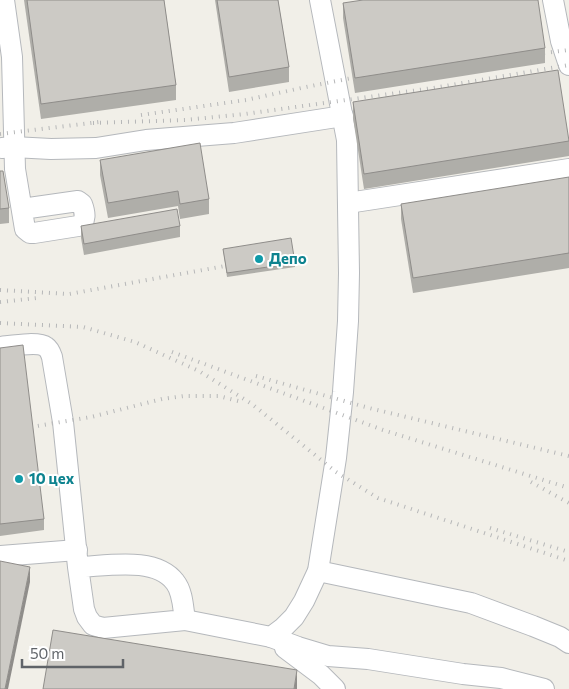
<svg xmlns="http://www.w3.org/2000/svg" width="569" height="689" font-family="Commissioner,sans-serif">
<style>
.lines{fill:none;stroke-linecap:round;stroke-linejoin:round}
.minor-casing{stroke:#b5b8bc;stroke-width:22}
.minor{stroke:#fff;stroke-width:20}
.rail{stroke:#b6b7b8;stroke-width:4;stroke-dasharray:1 6;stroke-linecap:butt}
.wall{fill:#afaea9}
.shaded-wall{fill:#8f8d8a}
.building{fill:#cccac5;stroke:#8f8d8a}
.culture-dot{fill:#0f9aa8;stroke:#fff;stroke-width:2}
.labels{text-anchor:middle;stroke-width:4;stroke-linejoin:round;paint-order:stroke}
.culture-label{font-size:15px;font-weight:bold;fill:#0d838f;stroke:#fff;text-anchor:start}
</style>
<rect width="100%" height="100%" fill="#f1efe8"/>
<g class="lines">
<defs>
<g id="minor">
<path d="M4 0 12 57 15 169 25 229 30 233H34L78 226C87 222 85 212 82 204L78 201 22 209"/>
<polyline points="553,0 561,41 569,65"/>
<polyline points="2,148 13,147 51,149 96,148 146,140 234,133 343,116"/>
<polyline points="348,203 569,169"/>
<path d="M0 347C10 346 38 341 46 347 49 349 51 354 52 357L63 422 78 567 84 609 87 617 93 625 103 628 185 620C183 608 183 592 175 582 156 556 107 566 78 567"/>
<polyline points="0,556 77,550"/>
<polyline points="318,571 471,603 533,626 560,637 569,643"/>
<polyline points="185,620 271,637 283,628 294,617 304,601 318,571 336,458 343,392 348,321 349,273 347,140 320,0"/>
<polyline points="271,637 298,647 328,656 368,659 463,674 501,678 544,689"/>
<polyline points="285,648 321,675 335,689"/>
</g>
</defs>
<use href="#minor" class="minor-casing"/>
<use href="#minor" class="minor"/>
<g class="rail">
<polyline points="544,53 569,50"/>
<polyline points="141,115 246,100 306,87 352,78"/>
<polyline points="93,123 185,120 245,114 433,88 569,65"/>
<polyline points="0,134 99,122"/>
<polyline points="0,290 69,294 225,266"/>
<polyline points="0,302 37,298"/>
<polyline points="0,323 83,327 135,342 199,371 252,404 336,472 378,498 569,561"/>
<polyline points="172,352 383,430 569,488"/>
<polyline points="256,376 369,408 569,456"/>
<polyline points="31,427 91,417 162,399 184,396 219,396 242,402"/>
<polyline points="531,482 569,503"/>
<polyline points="490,528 569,552"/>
</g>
</g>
<g class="wall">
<polygon points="24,0 164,0 176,85 176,100 41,119"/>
<polygon points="215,0 278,0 289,67 289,82 229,92"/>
<polygon points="343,3 545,48 545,63 355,93 343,18"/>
<polygon points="353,102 569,141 569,156 364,189 353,118"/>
<polygon points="100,160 209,199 209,214 180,219 178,206 108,218 100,175"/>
<polygon points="0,171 9,208 9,223 0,224"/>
<polygon points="569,179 569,268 413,293 401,219 401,204"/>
<polygon points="81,226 180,226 180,237 84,255 81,238"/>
<polygon points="223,249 295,263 295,267 227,277"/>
<polygon points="0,348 44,519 44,530 0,536"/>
</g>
<g class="shaded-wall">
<polygon points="30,567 30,582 8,689 5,689"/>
<polygon points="297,670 297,689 294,689"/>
</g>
<g class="building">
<polygon points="27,0 164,0 176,85 41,104"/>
<polygon points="217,0 278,0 289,67 229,77"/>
<polygon points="363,0 538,0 545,48 355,78 343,3"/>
<polygon points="558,70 569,141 364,174 353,102"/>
<polygon points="200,143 209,199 180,204 178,191 108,203 100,160"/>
<polygon points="0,171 3,171 9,208 0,209"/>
<polygon points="569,177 569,253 413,278 401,204"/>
<polygon points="177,209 180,226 84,244 81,226"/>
<polygon points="291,238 295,263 227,273 223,249"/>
<polygon points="23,345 44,519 0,524 0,348"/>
<polygon points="0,561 30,567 5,689 0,689"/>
<polygon points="53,630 297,670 294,689 43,689"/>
</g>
<g class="culture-dot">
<circle cx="259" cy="259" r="5"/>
<circle cx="19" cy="479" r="5"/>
</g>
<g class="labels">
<g class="culture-label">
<text x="269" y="264">Депо</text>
<text x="29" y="484">10 цех</text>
</g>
</g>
<path d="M22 659v8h101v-8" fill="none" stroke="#5f6368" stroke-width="2.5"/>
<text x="30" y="659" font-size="15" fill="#5f6368" stroke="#ffffff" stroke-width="4" paint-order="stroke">50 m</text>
</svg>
